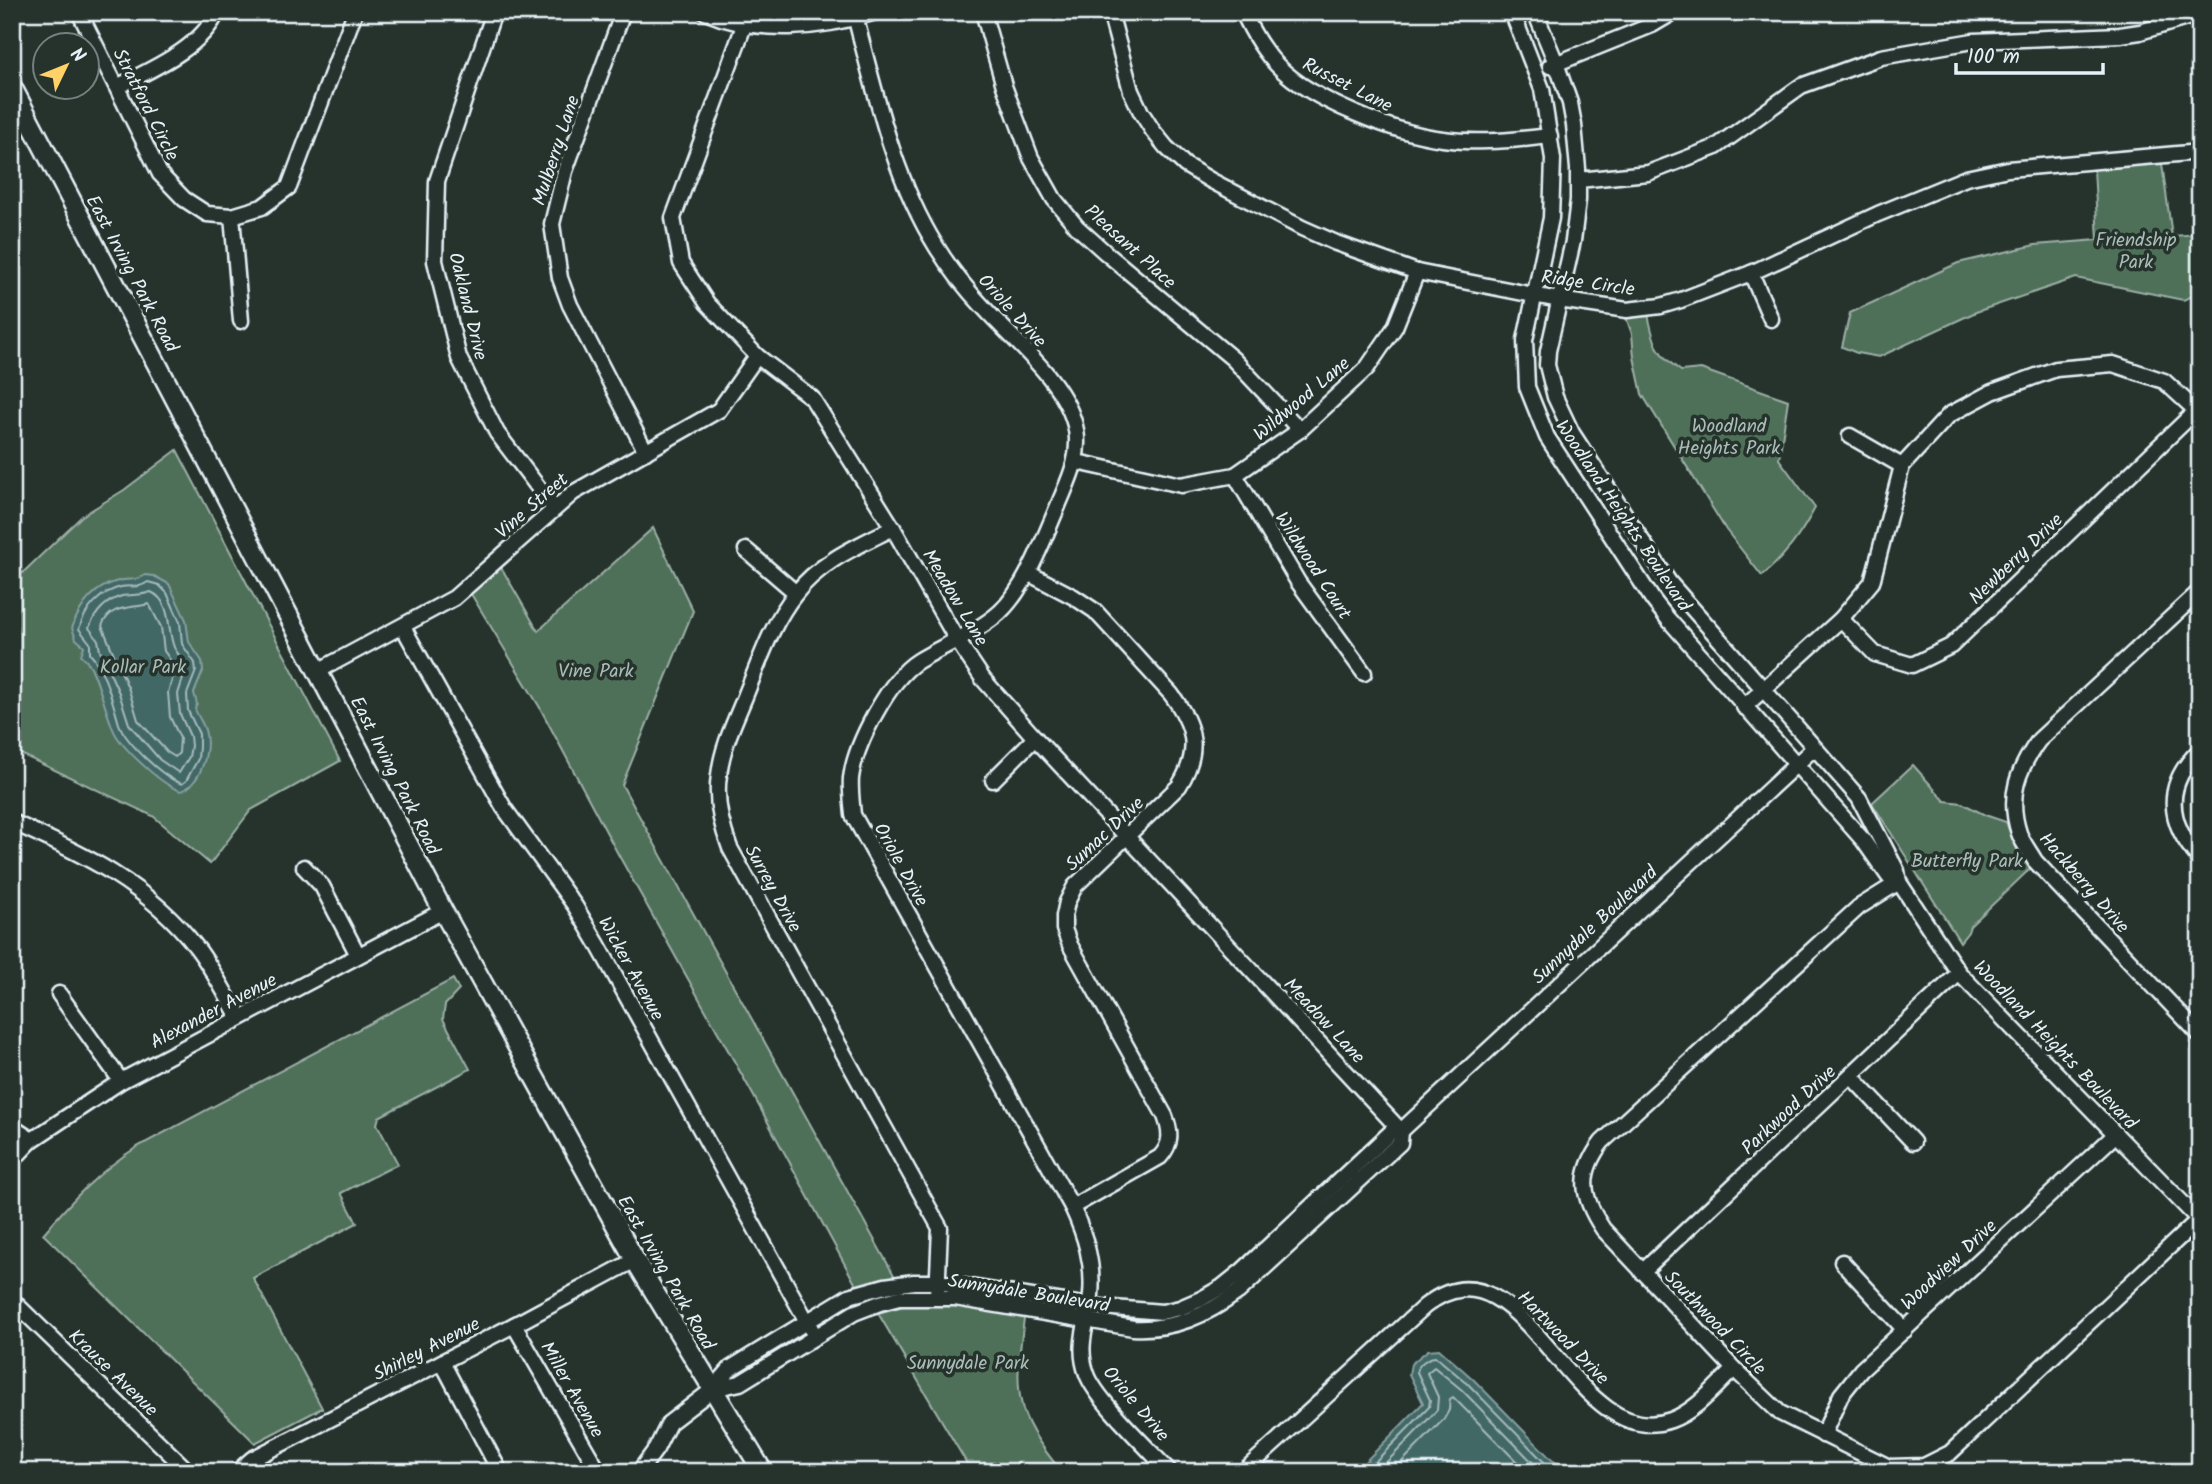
<svg xmlns="http://www.w3.org/2000/svg" width="2212" height="1484" font-family="Kalam,sans-serif">
<style>
.green{fill:#506f58;stroke:#9cb0a8;stroke-width:2}
.water{fill:#436866;stroke:#859fa0;stroke-width:2}
.lines{fill:none;stroke-linecap:round;stroke-linejoin:round}
.shore{stroke:#a6babe;stroke-width:2}
.minor-casing{stroke:#e8f1f8;stroke-width:19}
.major-casing{stroke:#e8f1f8;stroke-width:23}
.minor{stroke:#26332d;stroke-width:14}
.major{stroke:#26332d;stroke-width:18}
.labels{text-anchor:middle;stroke-width:7;stroke-linejoin:round;paint-order:stroke}
.street-label{font-size:19px;fill:#e8f1f8;stroke:#26332d}
.park-label{font-size:19px;fill:#abbdb8;stroke:#26332d}
</style>
<rect width="100%" height="100%" fill="#26332d"/>
<filter id="ink" filterUnits="userSpaceOnUse"><feTurbulence type="fractalNoise" baseFrequency=".0143" numOctaves="2"/><feDisplacementMap in="SourceGraphic" scale="14" xChannelSelector="R" yChannelSelector="G"/><feConvolveMatrix kernelMatrix="1 2 1 2 8 2 1 2 1" color-interpolation-filters="sRGB"/></filter>
<g filter="url(#ink)">
<g class="green">
<polygon points="2162,164 2172,236 2200,234 2200,293 2183,300 2076,278 1976,312 1879,357 1857,353 1842,347 1850,313 1958,263 2035,245 2098,240 2094,169"/>
<path d="M1648 314C1654 343 1656 354 1681 371L1701 369 1788 400 1779 459 1815 508C1800 536 1786 555 1762 576L1726 530 1642 394 1634 357 1632 334 1625 315Z"/>
<polygon points="177,450 340,761 251,810 210,864 153,816 12,750 12,583 82,516 124,490"/>
<polygon points="653,528 693,611 622,785 895,1277 857,1287 752,1093 618,854 539,706 471,594 501,567 538,631"/>
<polygon points="1913,765 1945,801 1962,803 1985,815 2006,822 2017,849 2031,868 1970,926 1968,932 1960,942 1872,803"/>
<path d="M453 979 459 990 445 1005 443 1019 470 1069 379 1117 377 1124 398 1164 341 1193 357 1223 253 1278 322 1408 255 1443 43 1234C72 1200 99 1171 137 1147Z"/>
<path d="M936 1304 955 1305 1024 1318C1021 1345 1015 1374 1021 1401 1025 1426 1046 1453 1062 1472H972L878 1313 907 1305Z"/>
</g>
<g class="water">
<path d="M145 575 154 576 169 584 186 620 189 642 202 661 203 671 194 693 197 704 195 709C198 717 203 723 205 730 211 750 201 784 181 791 163 786 120 747 113 729 105 709 100 687 91 667 88 662 84 659 81 655L84 646 76 639 72 628C80 605 94 587 118 581 129 578 136 582 145 575Z"/>
<polygon points="1439,1349 1473,1379 1552,1460 1571,1472 1355,1472 1423,1403 1409,1374 1411,1364 1428,1350"/>
</g>
<g class="lines">
<g class="shore">
<path d="M148 582 159 585 167 593 180 622 182 644 195 663 196 671 187 694 188 711 199 734V747L198 759 186 781 182 784C163 777 126 743 119 724 113 704 105 669 90 654V643L79 629C85 609 100 592 121 587 132 585 138 589 148 582Z"/>
<path d="M151 592C172 601 167 631 174 647 177 654 183 659 187 666L178 694 180 714 190 736 191 746 189 757 179 773 160 760 129 724 119 693 100 651 98 640 89 628C95 613 105 601 122 596 132 594 141 596 151 592Z"/>
<path d="M149 604 161 627 164 651 176 668 168 692 170 717 180 738 179 753 175 757 167 752 138 720 129 690 102 626C110 604 131 609 149 604Z"/>
<path d="M1365 1472 1429 1407 1430 1400 1417 1372C1418 1364 1428 1357 1436 1357L1468 1384 1547 1465 1558 1472"/>
<polyline points="1377,1472 1437,1410 1438,1397 1427,1373 1434,1367 1462,1390 1542,1472"/>
<polyline points="1392,1472 1444,1419 1449,1410 1450,1399 1453,1397 1527,1472"/>
</g>
<defs>
<g id="minor">
<polyline points="79,12 160,174 184,199 207,214 232,216 262,207 289,187 355,12"/>
<polyline points="494,12 437,181 435,261 459,358 497,433 554,508"/>
<polyline points="623,12 565,171 552,224 560,278 570,305 646,452"/>
<path d="M705 12C759 35 821 29 876 12"/>
<polyline points="749,12 673,218 681,263 707,303 757,356 812,398 893,528 957,640 983,679 1035,738 1401,1131"/>
<path d="M854 12C875 91 893 177 936 246 950 269 967 290 985 309 1016 343 1067 383 1076 430 1081 458 1068 481 1058 506 1043 540 1027 586 1000 612 978 632 942 646 918 661 889 679 855 745 851 778 850 790 852 803 853 815L1072 1207C1085 1235 1094 1263 1091 1295 1088 1323 1076 1346 1087 1374 1096 1400 1149 1449 1170 1472"/>
<polyline points="983,12 1004,86 1031,158 1054,199 1077,227 1106,253 1233,359 1300,430"/>
<polyline points="1110,12 1131,91 1141,112 1153,131 1166,147 1185,165 1210,180 1302,228 1336,243 1417,272 1559,300 1627,310 1661,306 1681,300 1751,273 1878,214 1966,178 2008,169 2200,152"/>
<path d="M1243 12C1252 32 1262 50 1278 66 1312 101 1395 133 1443 139 1478 144 1516 140 1550 136"/>
<polyline points="1512,12 1542,89 1553,159 1551,218 1525,340 1527,387 1547,437 1653,600 1668,619 1863,840 1889,877 1899,882"/>
<polyline points="1535,12 1556,63 1570,103 1574,125 1578,169 1578,200 1573,241 1548,351 1547,365 1555,397 1572,433 1669,582 1859,798 1897,871 1899,882 1959,973 2200,1221"/>
<polyline points="1550,66 1652,25 1674,12"/>
<path d="M117 87C150 70 202 48 217 12"/>
<polyline points="1579,180 1648,173 1716,147 1801,86 1881,57 1973,41 2120,35 2140,32 2200,14"/>
<polyline points="232,216 241,321"/>
<polyline points="1751,273 1771,319"/>
<polyline points="1850,436 1902,466"/>
<polyline points="1077,462 1181,485 1235,475 1300,430 1367,368 1395,327 1417,272"/>
<polyline points="1235,475 1298,582 1364,673"/>
<path d="M893 528C858 546 821 561 796 593 771 624 759 663 744 699 734 723 722 748 719 775 715 801 721 825 730 848L940 1228 937 1297"/>
<polyline points="746,550 796,593"/>
<path d="M1028 573 1074 597 1095 611 1171 694C1195 726 1201 751 1179 786L1075 886 1067 902 1064 916V929L1070 945 1165 1116C1171 1132 1172 1144 1160 1157L1072 1207"/>
<path d="M2200 591 2039 740C2018 769 2007 796 2019 833 2022 842 2030 852 2035 861L2200 1035"/>
<polyline points="1841,619 1875,654 1912,665 1951,646 2200,407"/>
<polyline points="403,627 504,808 575,906 597,943 815,1336"/>
<polyline points="318,671 454,598 573,493 719,410 757,356"/>
<polyline points="1744,707 1841,619 1872,582 1902,466 1949,415 1992,392 2056,369 2113,364 2164,381 2200,414"/>
<path d="M2200 750C2163 785 2167 823 2200 859"/>
<polyline points="993,780 1035,738"/>
<path d="M12 822C82 853 149 885 197 948 213 969 225 994 239 1017"/>
<polyline points="304,867 322,886 358,955"/>
<path d="M1899 882 1859 907 1602 1142C1578 1174 1581 1196 1603 1229L1734 1369 1780 1413 1889 1467 1924 1466 1950 1453 2198 1220"/>
<polyline points="59,994 121,1081"/>
<polyline points="1851,1076 1913,1142"/>
<polyline points="12,1127 32,1140"/>
<polyline points="12,1161 32,1140 121,1081 443,911"/>
<polyline points="1842,1262 1905,1330"/>
<polyline points="1642,1272 1959,973"/>
<polyline points="12,1300 189,1472"/>
<polyline points="514,1325 599,1472"/>
<polyline points="442,1362 500,1472"/>
<path d="M713 1389 740 1383 854 1313 880 1303 899 1298H955L1133 1328C1173 1330 1206 1316 1238 1292L1400 1143 1401 1131"/>
<polyline points="1823,1435 1841,1395 1861,1370 2116,1134"/>
<polyline points="237,1472 252,1459 514,1325 635,1260"/>
<polyline points="639,1472 656,1449 669,1423 712,1390 731,1368 849,1296 885,1286 914,1282 938,1282 1089,1306 1162,1312 1180,1308 1201,1299 1222,1287 1242,1271 1391,1132 1401,1131 1814,748"/>
<path d="M1243 1472 1425 1306C1524 1227 1571 1456 1671 1420 1696 1411 1715 1387 1734 1369"/>
</g>
<polyline id="major" points="12,87 443,911 635,1260 763,1472"/>
</defs>
<use href="#minor" class="minor-casing"/>
<use href="#major" class="major-casing"/>
<use href="#minor" class="minor"/>
<use href="#major" class="major"/>
</g>
</g>
<g class="labels">
<g class="street-label">
<text transform="translate(1348 84) rotate(27)" y="7">Russet Lane</text>
<text transform="translate(147 104) rotate(63)" y="7">Stratford Circle</text>
<text transform="translate(555 150) rotate(-72)" y="7">Mulberry Lane</text>
<text transform="translate(1131 246) rotate(42)" y="7">Pleasant Place</text>
<text transform="translate(133 273) rotate(62)" y="7">East Irving Park Road</text>
<text transform="translate(1588 282) rotate(8)" y="7">Ridge Circle</text>
<text transform="translate(469 306) rotate(76)" y="7">Oakland Drive</text>
<text transform="translate(1013 310) rotate(48)" y="7">Oriole Drive</text>
<text transform="translate(1301 398) rotate(-40)" y="7">Wildwood Lane</text>
<text transform="translate(531 505) rotate(-41)" y="7">Vine Street</text>
<text transform="translate(1624 515) rotate(56)" y="7">Woodland Heights Boulevard</text>
<text transform="translate(2015 558) rotate(-44)" y="7">Newberry Drive</text>
<text transform="translate(1314 565) rotate(57)" y="7">Wildwood Court</text>
<text transform="translate(956 597) rotate(59)" y="7">Meadow Lane</text>
<text transform="translate(396 775) rotate(63)" y="7">East Irving Park Road</text>
<text transform="translate(1104 833) rotate(-43)" y="7">Sumac Drive</text>
<text transform="translate(902 864) rotate(61)" y="7">Oriole Drive</text>
<text transform="translate(2085 882) rotate(49)" y="7">Hackberry Drive</text>
<text transform="translate(774 888) rotate(61)" y="7">Surrey Drive</text>
<text transform="translate(1594 924) rotate(-43)" y="7">Sunnydale Boulevard</text>
<text transform="translate(632 968) rotate(61)" y="7">Wicker Avenue</text>
<text transform="translate(213 1010) rotate(-28)" y="7">Alexander Avenue</text>
<text transform="translate(1325 1020) rotate(47)" y="7">Meadow Lane</text>
<text transform="translate(2056 1044) rotate(46)" y="7">Woodland Heights Boulevard</text>
<text transform="translate(1788 1109) rotate(-43)" y="7">Parkwood Drive</text>
<text transform="translate(1948 1264) rotate(-43)" y="7">Woodview Drive</text>
<text transform="translate(667 1272) rotate(60)" y="7">East Irving Park Road</text>
<text transform="translate(1029 1292) rotate(9)" y="7">Sunnydale Boulevard</text>
<text transform="translate(1716 1322) rotate(46)" y="7">Southwood Circle</text>
<text transform="translate(1564 1337) rotate(46)" y="7">Hartwood Drive</text>
<text transform="translate(426 1348) rotate(-27)" y="7">Shirley Avenue</text>
<text transform="translate(114 1372) rotate(44)" y="7">Krause Avenue</text>
<text transform="translate(573 1389) rotate(60)" y="7">Miller Avenue</text>
<text transform="translate(1137 1403) rotate(50)" y="7">Oriole Drive</text>
</g>
<g class="park-label">
<text x="2136" y="246">Friendship<tspan x="2136" dy="22">Park</tspan></text>
<text x="1729" y="432">Woodland<tspan x="1729" dy="22">Heights Park</tspan></text>
<text x="143" y="673">Kollar Park</text>
<text x="596" y="677">Vine Park</text>
<text x="1967" y="867">Butterfly Park</text>
<text x="968" y="1369">Sunnydale Park</text>
</g>
</g>
<rect width="2212" height="1484" fill="none" stroke="#26332d" stroke-width="42"/>
<rect x="21" y="21" width="2170" height="1442" fill="none" stroke="#e8f1f8" stroke-width="2.5" filter="url(#ink)"/>
<g transform="translate(66 66) rotate(47)"><circle r="33" fill="#26332d" stroke="#747f7e" stroke-width="2"/>
<path d="M0-5L12 26L0 18L-12 26Z" fill="#ffd166"/>
<text y="-10" font-size="19" font-weight="bold" text-anchor="middle" fill="#e8f1f8">N</text>
</g>
<path d="M1956 63v10h147v-10" fill="none" stroke="#e8f1f8" stroke-width="3.5"/>
<text x="1967" y="63" font-size="21" fill="#e8f1f8" stroke="#26332d" stroke-width="5" paint-order="stroke">100 m</text>
</svg>
